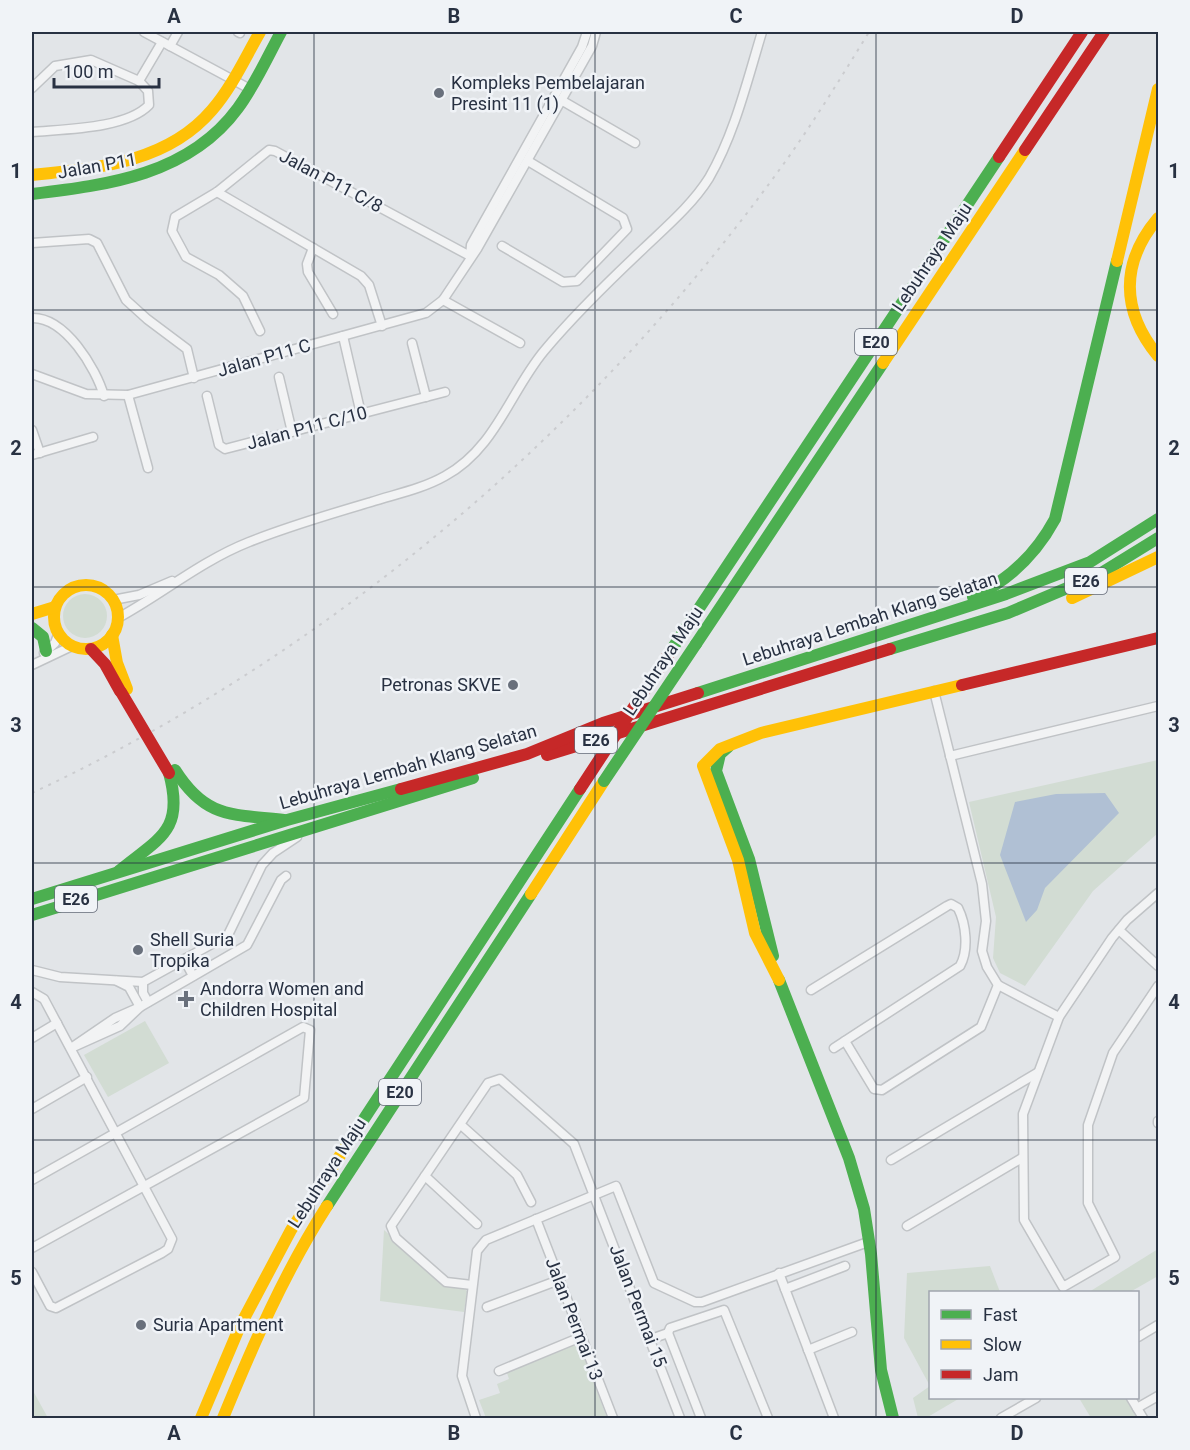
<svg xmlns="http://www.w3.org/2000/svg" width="1190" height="1450" font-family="Roboto,sans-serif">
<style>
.green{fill:#d2dcd3}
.water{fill:#b0c0d4}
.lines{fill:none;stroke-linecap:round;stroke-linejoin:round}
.street-casing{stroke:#c0c3c6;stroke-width:11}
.street{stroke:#f2f3f4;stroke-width:8}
.fast{stroke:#4caf50;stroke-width:12}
.slow{stroke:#ffc107;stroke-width:12}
.jam{stroke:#c62828;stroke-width:12}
.rail{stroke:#cbcccf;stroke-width:2;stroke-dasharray:3 6;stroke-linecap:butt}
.fast-bridge{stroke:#4caf50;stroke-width:12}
.jam-bridge{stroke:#c62828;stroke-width:12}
.grid{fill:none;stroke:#283142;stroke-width:1.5;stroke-opacity:0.55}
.poi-dot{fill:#69707c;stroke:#f0f3f7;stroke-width:2}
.labels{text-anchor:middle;stroke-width:5;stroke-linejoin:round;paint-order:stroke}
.shield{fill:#f0f3f7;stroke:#646b78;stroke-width:1.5}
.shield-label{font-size:16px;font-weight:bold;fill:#283142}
.poi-label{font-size:18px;fill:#283142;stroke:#f0f3f7;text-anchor:start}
.street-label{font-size:18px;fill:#283142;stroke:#f0f3f7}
.neatline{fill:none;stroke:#283142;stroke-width:2}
.grid-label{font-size:20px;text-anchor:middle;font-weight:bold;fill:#283142}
</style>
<rect width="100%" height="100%" fill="#e2e5e8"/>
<g class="green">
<circle cx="85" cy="616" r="22"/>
<polygon points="1158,760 1158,833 1093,891 1025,986 1000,973 993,958 996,917 969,802"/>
<polygon points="145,1021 169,1063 108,1097 84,1055"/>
<polygon points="384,1230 447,1287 461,1287 467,1291 464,1312 380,1301"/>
<polygon points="1158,1249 1158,1276 1130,1292 1089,1292"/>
<polygon points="990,1266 1000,1292 930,1292 930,1398 960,1398 926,1418 918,1418 913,1398 930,1386 904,1338 907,1273"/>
<polygon points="576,1344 580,1346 607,1418 486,1418 479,1400 500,1393 497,1384 509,1379 506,1370"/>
<polygon points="32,1389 48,1418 32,1418"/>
<polygon points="1079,1398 1125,1398 1137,1418 1091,1418"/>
</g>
<polygon class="water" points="1105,793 1119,813 1045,888 1037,910 1026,922 1000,855 1015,802 1056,794"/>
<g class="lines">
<defs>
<g id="street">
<polyline points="144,32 250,89"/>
<polyline points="238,32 240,33"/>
<polyline points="170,46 178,32"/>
<polyline points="32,88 55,66 91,60 139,81"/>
<polyline points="561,100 635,143"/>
<path d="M32 132C64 129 126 129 149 105L148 91 139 81 162 42"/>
<polyline points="217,192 361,276 369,285 382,326"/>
<polyline points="32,243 89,239 97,243 126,300 147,319 187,349 194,378"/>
<polyline points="502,246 563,282 577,281 627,229 623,218 528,161"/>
<polyline points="313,248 307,264 308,272 333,314"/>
<polyline points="470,256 471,245 582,47 587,32"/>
<polyline points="443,300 520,343"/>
<path d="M32 318C65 317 96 368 104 396"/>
<polyline points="260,331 243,296 219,275 186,257 172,231 175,217 217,192 269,150 275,151 470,256"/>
<polyline points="343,336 361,414"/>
<polyline points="412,343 426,397"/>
<polyline points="32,374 86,394 128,395 426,313 443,300 477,249 592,46 596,32"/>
<polyline points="279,377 292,432"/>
<polyline points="128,395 148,468"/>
<polyline points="207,396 219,445 225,449 445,392"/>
<polyline points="32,430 40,453"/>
<polyline points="32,455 93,437"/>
<polyline points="113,600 139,595 172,581"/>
<path d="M118 618C162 594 201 561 249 542 289 526 330 514 371 502 396 494 422 489 445 476 495 449 510 392 544 351 574 315 609 281 643 249 666 227 692 205 709 178 735 133 747 81 762 32"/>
<polyline points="44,653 55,643 58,635"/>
<polyline points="32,665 72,646"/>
<polyline points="934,691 982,884 986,921 982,951 987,967 998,985 1059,1017"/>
<polyline points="950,756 1158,706"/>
<polyline points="1158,893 1127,920 1112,938 1059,1017 1023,1114 1024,1220 1063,1287 1115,1257 1088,1203 1088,1125 1113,1053 1158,986"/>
<polyline points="1119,930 1158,966"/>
<polyline points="184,959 193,976"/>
<polyline points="32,970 60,977 143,982 228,935 262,865 273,853 297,837"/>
<polyline points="117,981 129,987 140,1007 247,945 281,880 286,876"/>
<polyline points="143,982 143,993 148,1002"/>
<path d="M811 990 947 906 951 904 958 908C966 924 969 950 960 966L834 1048"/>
<polyline points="32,992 44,999 172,1239 168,1249 162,1253 56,1308 50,1306 32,1272"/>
<polygon points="140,1007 120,1026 71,1048 115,1018"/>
<polyline points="32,1038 57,1023"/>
<polyline points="845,1041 874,1089 882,1090 981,1027 998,985"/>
<polyline points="32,1109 87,1077"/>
<polyline points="1158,1123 1158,1121"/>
<polyline points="461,1125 517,1175 531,1202"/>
<polyline points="891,1160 1037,1073"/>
<polyline points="425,1176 477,1224"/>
<polyline points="32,1180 303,1027 310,1030 304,1098 32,1248"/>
<polyline points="536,1219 613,1418"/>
<polyline points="907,1226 1022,1158"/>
<polyline points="779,1273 834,1418"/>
<polyline points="472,1285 446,1282 396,1238 391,1226 488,1083 500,1079 574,1144 680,1418"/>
<polyline points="785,1289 845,1266"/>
<polyline points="487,1307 559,1280"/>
<polyline points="668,1333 670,1328 724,1310 768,1418"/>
<polyline points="1138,1337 1158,1325"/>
<polyline points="651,1339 668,1333 701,1418"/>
<polyline points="808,1350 852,1332"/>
<polyline points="499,1371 581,1337"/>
<polyline points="1131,1398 1143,1418"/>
<polyline points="1137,1408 1158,1396"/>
<polyline points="476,1418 462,1376 477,1251 486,1240 616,1186 654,1283 695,1302 702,1302 868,1242"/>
<polyline points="1001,1418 1036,1398"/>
</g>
</defs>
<use href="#street" class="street-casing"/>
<use href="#street" class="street"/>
<g class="fast">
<path d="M32 194C108 185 189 175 238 108 255 85 267 58 281 32"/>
<path d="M973 597C1010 580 1036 554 1055 519L1117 261"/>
<polyline points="32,628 43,637 46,651"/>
<polyline points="696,644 883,363"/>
<polyline points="890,649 1008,613 1098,575 1158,538"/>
<polyline points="670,652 999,157"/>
<polyline points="698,693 1006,594 1090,562 1158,519"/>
<polyline points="728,747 720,754 716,771 749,859 773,956"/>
<path d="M175 770C206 819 232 814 284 820"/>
<path d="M119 871C159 838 185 831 169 773"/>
<polyline points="32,899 287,820 401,789"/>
<polyline points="32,915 473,778"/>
<polyline points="779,980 849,1158 864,1209 871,1254 881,1370 893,1418"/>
<polyline points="345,1148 580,789"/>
<polyline points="327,1206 531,894"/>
</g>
<g class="slow">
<path d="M32 175C97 168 167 163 212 110 232 87 245 58 260 32"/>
<path d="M1158 218C1120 263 1121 311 1158 356"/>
<polyline points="1117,261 1158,89"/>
<polyline points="883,363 1025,150"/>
<circle cx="86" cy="617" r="32"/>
<polyline points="1072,598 1158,557"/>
<polyline points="32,614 55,607"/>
<polyline points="112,635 117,663 127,689"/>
<polyline points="531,894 604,781"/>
<polyline points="779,980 755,933 738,860 703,766 720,749 761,733 962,685"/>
<polyline points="201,1418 240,1326 291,1230 345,1148"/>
<path d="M223 1418C253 1345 284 1273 327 1206"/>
</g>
<g class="jam">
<polyline points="1025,150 1104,32"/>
<polyline points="999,157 1082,32"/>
<polyline points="91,649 105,664 120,691"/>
<polyline points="962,685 1158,638"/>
<polyline points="547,755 890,649"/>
<polyline points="401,789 527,754 603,723 698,693"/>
</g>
<path class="rail" d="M32 793C331 653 592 430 785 162 815 120 842 76 869 32"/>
<polyline class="fast-bridge" points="604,781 696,644"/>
<g class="jam-bridge">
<polyline points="121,692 169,773"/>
<polyline points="580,789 670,652"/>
</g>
</g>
<path class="grid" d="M314 32V1418M595 32V1418M876 32V1418M32 310H1158M32 587H1158M32 863H1158M32 1140H1158"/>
<g class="poi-dot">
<circle cx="439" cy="93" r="6"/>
<circle cx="513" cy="685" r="6"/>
<circle cx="138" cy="950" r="6"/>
<path d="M183 990h6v6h6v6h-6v6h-6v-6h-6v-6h6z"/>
<circle cx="141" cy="1325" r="6"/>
</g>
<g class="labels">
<g class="shield">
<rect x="855" y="329" width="42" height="26" rx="4.5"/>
<rect x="1065" y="568" width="42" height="26" rx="4.5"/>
<rect x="575" y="727" width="42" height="26" rx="4.5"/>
<rect x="55" y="886" width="42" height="26" rx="4.5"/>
<rect x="379" y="1079" width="42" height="26" rx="4.5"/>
</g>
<g class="shield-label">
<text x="876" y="348">E20</text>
<text x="1086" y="587">E26</text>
<text x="596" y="746">E26</text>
<text x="76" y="905">E26</text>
<text x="400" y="1098">E20</text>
</g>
<g class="poi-label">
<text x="451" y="89">Kompleks Pembelajaran<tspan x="451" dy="21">Presint 11 (1)</tspan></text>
<text x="501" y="691" text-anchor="end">Petronas SKVE</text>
<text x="150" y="946">Shell Suria<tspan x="150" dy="21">Tropika</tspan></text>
<text x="200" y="995">Andorra Women and<tspan x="200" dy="21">Children Hospital</tspan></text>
<text x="153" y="1331">Suria Apartment</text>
</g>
<g class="street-label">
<text transform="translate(97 166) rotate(-10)" y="6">Jalan P11</text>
<text transform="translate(331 181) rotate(28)" y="6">Jalan P11 C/8</text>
<text transform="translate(932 257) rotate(-56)" y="6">Lebuhraya Maju</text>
<text transform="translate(264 358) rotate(-16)" y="6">Jalan P11 C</text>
<text transform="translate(307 428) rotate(-15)" y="6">Jalan P11 C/10</text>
<text transform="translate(870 619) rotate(-18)" y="6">Lebuhraya Lembah Klang Selatan</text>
<text transform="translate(663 661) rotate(-56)" y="6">Lebuhraya Maju</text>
<text transform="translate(408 767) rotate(-16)" y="6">Lebuhraya Lembah Klang Selatan</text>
<text transform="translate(327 1173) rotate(-57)" y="6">Lebuhraya Maju</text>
<text transform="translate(638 1306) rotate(69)" y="6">Jalan Permai 15</text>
<text transform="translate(574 1319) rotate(69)" y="6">Jalan Permai 13</text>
</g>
</g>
<rect width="1190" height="1450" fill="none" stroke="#f0f3f7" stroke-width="66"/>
<rect x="929" y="1291" width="210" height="108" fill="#f0f3f7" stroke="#a0a5af" stroke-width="1.5"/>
<rect x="941" y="1310" width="30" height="9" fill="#4caf50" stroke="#a0a5af" stroke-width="1.5"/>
<text x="983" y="1321" font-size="18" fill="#283142">Fast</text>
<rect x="941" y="1340" width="30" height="9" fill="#ffc107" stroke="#a0a5af" stroke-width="1.5"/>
<text x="983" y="1351" font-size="18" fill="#283142">Slow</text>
<rect x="941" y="1370" width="30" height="9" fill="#c62828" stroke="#a0a5af" stroke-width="1.5"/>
<text x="983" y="1381" font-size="18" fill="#283142">Jam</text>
<path d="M54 78v9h105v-9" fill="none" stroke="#283142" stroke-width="3"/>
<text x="63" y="78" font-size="18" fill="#283142" stroke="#f0f3f7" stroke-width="4.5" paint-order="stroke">100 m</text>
<rect x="33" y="33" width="1124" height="1384" class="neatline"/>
<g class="grid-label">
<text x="174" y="23">A</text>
<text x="454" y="23">B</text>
<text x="736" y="23">C</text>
<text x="1017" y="23">D</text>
<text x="16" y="178">1</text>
<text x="1174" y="178">1</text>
<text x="16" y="455">2</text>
<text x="1174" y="455">2</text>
<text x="16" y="732">3</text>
<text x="1174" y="732">3</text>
<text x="16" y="1009">4</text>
<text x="1174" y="1009">4</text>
<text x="16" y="1285">5</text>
<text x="1174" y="1285">5</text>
<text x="174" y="1440">A</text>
<text x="454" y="1440">B</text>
<text x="736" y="1440">C</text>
<text x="1017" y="1440">D</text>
</g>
</svg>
